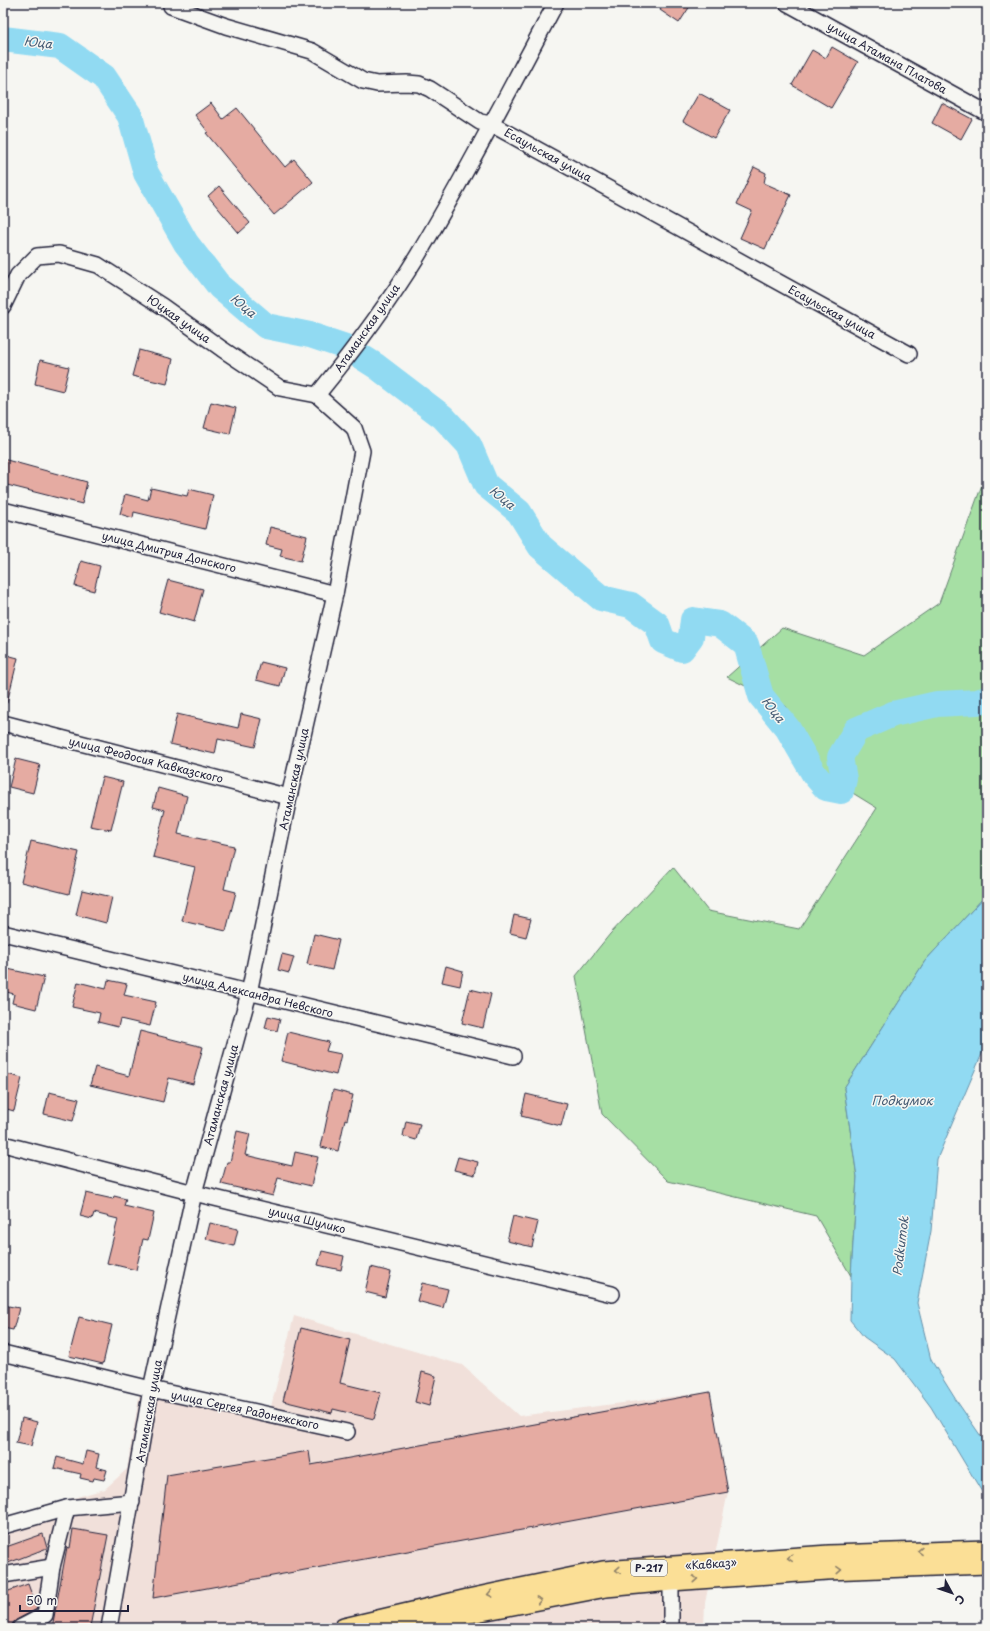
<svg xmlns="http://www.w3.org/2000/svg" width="990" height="1631" font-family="'Playpen Sans',sans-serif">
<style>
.built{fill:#f1e0da}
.green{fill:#a6dfa4;stroke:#648070}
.water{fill:#91daf2;stroke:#6590a9}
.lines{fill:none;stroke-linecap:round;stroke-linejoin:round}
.river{stroke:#91daf2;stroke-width:26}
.building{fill:#e5aba2;stroke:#22223b}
.minor-casing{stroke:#22223b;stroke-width:18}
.major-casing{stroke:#22223b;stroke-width:22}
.minor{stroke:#f6f6f2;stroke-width:15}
.major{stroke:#fbdf96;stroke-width:19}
.oneway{stroke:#8e8068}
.labels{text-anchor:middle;stroke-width:3;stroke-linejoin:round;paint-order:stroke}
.shield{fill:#f6f6f2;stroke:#626272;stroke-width:1}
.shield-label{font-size:10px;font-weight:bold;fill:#22223b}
.street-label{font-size:11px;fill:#22223b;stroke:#f6f6f2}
.water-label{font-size:12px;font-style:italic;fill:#435972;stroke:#f6f6f2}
</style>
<rect width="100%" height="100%" fill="#f6f6f2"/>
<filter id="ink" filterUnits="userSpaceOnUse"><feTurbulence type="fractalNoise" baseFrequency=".025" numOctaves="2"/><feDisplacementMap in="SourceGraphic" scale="8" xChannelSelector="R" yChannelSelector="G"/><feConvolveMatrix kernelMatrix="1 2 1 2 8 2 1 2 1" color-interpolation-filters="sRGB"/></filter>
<g filter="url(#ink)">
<polygon class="built" points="294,1316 462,1365 519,1416 710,1392 728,1492 705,1603 704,1628 3,1628 3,1518 105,1489 127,1469 140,1391 267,1422"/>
<polygon class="green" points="987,471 987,894 925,961 844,1088 857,1177 851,1276 816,1216 668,1181 602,1114 576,976 610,934 673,867 708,911 799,929 877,808 830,779 813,759 786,706 727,677 782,628 864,655 939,603"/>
<polygon class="water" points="987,894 987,1042 937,1159 931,1231 917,1303 931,1360 956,1400 987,1445 987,1508 982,1492 931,1407 895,1359 864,1337 850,1320 851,1276 857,1177 844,1088 925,961"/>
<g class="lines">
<polyline class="river" points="3,39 60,46 104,77 130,116 146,173 186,243 220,287 266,326 310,335 346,347 376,366 443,417 469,445 486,485 519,512 540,546 601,598 631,605 657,624 663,641 682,649 691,637 693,620 720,624 746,644 761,696 788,729 814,774 826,788 841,791 844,779 840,757 856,730 893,714 937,704 977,702 987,699"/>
</g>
<g class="building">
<polygon points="664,3 692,3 679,23 660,10"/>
<polygon points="832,47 858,62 831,108 792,85 812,50 826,58"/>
<polygon points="699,93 730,110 714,138 683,121"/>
<polygon points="211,103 223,119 237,108 285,167 294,159 313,182 274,215 206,133 208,132 195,115"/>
<polygon points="942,103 972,119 961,139 932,123"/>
<polygon points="754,167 766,173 764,183 791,195 765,249 740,238 752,211 737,204"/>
<polygon points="219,186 250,223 239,233 208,196"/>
<polygon points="139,350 173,359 167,384 132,376"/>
<polygon points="40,360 69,367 63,391 35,384"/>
<polygon points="211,402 236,408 230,434 204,428"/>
<polygon points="3,459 87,482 82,504 3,484"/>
<polygon points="151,488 187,496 189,489 213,495 205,529 134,512 133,518 120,514 125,494 148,500"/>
<polygon points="270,527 307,536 301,561 280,556 282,549 266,545"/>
<polygon points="81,561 100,566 94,591 75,586"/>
<polygon points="168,580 203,589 194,622 159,612"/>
<polygon points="3,654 18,658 7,703 3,703"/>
<polygon points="261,662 285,668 280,686 256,680"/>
<polygon points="177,714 238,728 241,714 262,719 255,747 218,739 215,754 170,744"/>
<polygon points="16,759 40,765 33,793 9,787"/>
<polygon points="102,777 123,782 111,830 90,826"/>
<polygon points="158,788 187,796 178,834 234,846 224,889 236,892 226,931 182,921 195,867 153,857 165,810 153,807"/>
<polygon points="31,841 79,852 69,894 21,882"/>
<polygon points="82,890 112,897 106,923 76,915"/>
<polygon points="514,915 531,919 526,937 510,933"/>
<polygon points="314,934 339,940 332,970 307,964"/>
<polygon points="282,954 294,957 289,973 278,970"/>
<polygon points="446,966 463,971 460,986 442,982"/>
<polygon points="3,968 44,977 36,1009 12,1003 14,994 3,991"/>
<polygon points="108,980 127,984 124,995 156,1002 150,1026 120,1019 118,1027 98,1022 100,1013 72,1007 78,982 106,989"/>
<polygon points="470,989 491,994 483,1028 462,1023"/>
<polygon points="268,1016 280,1019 277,1031 265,1028"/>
<polygon points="140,1031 203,1047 193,1084 169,1078 163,1102 90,1085 95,1067 129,1076"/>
<polygon points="288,1032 329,1042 326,1051 341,1054 336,1075 281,1061"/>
<polygon points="3,1073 22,1078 14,1111 3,1108"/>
<polygon points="333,1090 353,1095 347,1120 345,1119 338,1151 321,1147"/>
<polygon points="49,1092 79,1099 73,1121 44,1114"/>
<polygon points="526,1094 567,1104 561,1126 521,1116"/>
<polygon points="406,1121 420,1124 416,1140 403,1136"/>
<polygon points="237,1131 250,1134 245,1155 292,1166 295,1152 318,1157 311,1186 278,1178 273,1196 221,1184 227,1162 230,1162"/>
<polygon points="458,1157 478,1162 475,1175 454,1170"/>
<polygon points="86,1193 113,1199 114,1196 126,1199 124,1206 154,1213 148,1240 143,1239 136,1270 107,1263 118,1219 94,1213 92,1219 80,1216"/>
<polygon points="513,1216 538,1222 532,1247 507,1241"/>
<polygon points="210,1223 238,1229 234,1246 206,1239"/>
<polygon points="322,1251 344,1256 341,1270 318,1265"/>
<polygon points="371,1267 391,1272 385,1297 365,1292"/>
<polygon points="422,1283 448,1289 443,1308 417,1301"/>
<polygon points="3,1305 19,1308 13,1330 3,1328"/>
<polygon points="79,1317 112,1325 103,1364 69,1356"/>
<polygon points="301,1328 350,1340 340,1383 381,1393 374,1419 333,1409 332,1413 283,1401"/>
<polygon points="422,1372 436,1376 429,1406 415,1402"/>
<polygon points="710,1392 728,1492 153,1598 167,1475 309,1451 311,1465"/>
<polygon points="22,1418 37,1422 31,1446 16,1443"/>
<polygon points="86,1451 99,1454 96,1467 107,1470 104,1480 94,1478 93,1481 80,1478 81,1474 54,1468 57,1457 83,1464"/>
<polygon points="73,1529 108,1535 91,1622 89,1628 52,1628 67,1547 70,1548"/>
<polygon points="43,1534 47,1548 3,1565 3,1548"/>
<polygon points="28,1584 37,1609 16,1620 12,1624 11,1628 3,1628 3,1593"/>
</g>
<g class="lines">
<defs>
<g id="minor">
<polyline points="173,3 171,6 226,26 312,51 363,81 377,84 407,83 419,84 430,89 480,122 491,124 909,354"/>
<polyline points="787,3 987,113"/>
<polyline points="3,306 18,275 37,256 59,254 98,265 162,306 222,349 280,388 317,395"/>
<path d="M317 395C353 351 388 304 418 255 467 173 511 87 556 3"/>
<polyline points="3,510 335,594"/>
<polyline points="3,723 289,797"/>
<polyline points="3,933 513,1056"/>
<polyline points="3,1144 194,1193 612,1294"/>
<polyline points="3,1353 151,1389 347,1432"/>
<polyline points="3,1526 67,1508 132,1502"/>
<polyline points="3,1575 52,1567"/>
<polyline points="671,1581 671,1628"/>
<polyline points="20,1628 45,1615 52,1567 67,1508"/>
<polyline points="109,1628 151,1389 194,1193 249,993 289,797 335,594 362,451 354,428 317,395"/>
</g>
<g id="major">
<polyline points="344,1628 468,1599 603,1571 829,1555 987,1550"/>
<polyline points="405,1628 460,1615 606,1587 671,1581 827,1570 987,1564"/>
</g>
</defs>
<use href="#minor" class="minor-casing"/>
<use href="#major" class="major-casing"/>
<use href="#minor" class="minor"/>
<use href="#major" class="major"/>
</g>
<defs><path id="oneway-chevron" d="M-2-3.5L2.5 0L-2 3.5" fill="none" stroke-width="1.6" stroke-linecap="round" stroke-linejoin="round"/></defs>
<g class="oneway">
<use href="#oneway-chevron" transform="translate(920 1551) rotate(179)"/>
<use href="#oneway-chevron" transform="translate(790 1558) rotate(176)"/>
<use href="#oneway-chevron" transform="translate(618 1570) rotate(176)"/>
<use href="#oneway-chevron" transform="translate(839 1570) rotate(-3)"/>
<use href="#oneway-chevron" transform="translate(695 1579) rotate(-4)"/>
<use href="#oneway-chevron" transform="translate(490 1594) rotate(169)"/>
<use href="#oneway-chevron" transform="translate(539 1600) rotate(-11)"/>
</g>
</g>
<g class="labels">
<rect class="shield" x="631" y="1560" width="36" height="16" rx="3"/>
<g class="shield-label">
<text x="649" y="1572">Р-217</text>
</g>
<g class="street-label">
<text transform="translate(887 58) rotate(29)" y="4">улица Атамана Платова</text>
<text transform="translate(548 155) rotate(29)" y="4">Есаульская улица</text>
<text transform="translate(832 312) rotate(29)" y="4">Есаульская улица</text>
<text transform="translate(179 319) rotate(35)" y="4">Юцкая улица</text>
<text transform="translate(367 328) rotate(-55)" y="4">Атаманская улица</text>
<text transform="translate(169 552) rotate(14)" y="4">улица Дмитрия Донского</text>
<text transform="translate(146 760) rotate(14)" y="4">улица Феодосия Кавказского</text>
<text transform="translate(294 779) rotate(-78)" y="4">Атаманская улица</text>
<text transform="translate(258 995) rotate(14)" y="4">улица Александра Невского</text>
<text transform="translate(221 1095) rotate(-75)" y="4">Атаманская улица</text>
<text transform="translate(307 1220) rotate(14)" y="4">улица Шулико</text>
<text transform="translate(245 1410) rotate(12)" y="4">улица Сергея Радонежского</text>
<text transform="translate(149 1411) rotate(-80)" y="4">Атаманская улица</text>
<text transform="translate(711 1564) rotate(-4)" y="4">«Кавказ»</text>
</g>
<g class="water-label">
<text transform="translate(38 43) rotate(7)" y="4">Юца</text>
<text transform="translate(243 306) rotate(40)" y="4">Юца</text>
<text transform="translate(502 498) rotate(39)" y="4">Юца</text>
<text transform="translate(773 710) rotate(52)" y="4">Юца</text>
<text x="902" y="1105">Подкумок</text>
<text transform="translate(901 1246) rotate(-83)" y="4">Podkumok</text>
</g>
</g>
<rect width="990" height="1631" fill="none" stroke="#f6f6f2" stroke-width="16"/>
<rect x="8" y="8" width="974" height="1615" fill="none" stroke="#22223b" stroke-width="1.5" filter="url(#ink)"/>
<g transform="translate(952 1593) rotate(130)" stroke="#f6f6f2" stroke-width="3" paint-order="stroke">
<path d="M0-3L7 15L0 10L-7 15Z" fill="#22223b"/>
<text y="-6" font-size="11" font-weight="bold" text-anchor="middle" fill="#22223b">С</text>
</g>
<path d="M20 1605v6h108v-6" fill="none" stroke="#22223b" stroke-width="2"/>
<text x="26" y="1605" font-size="12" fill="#22223b" stroke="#f6f6f2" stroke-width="3" paint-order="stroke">50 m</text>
</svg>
